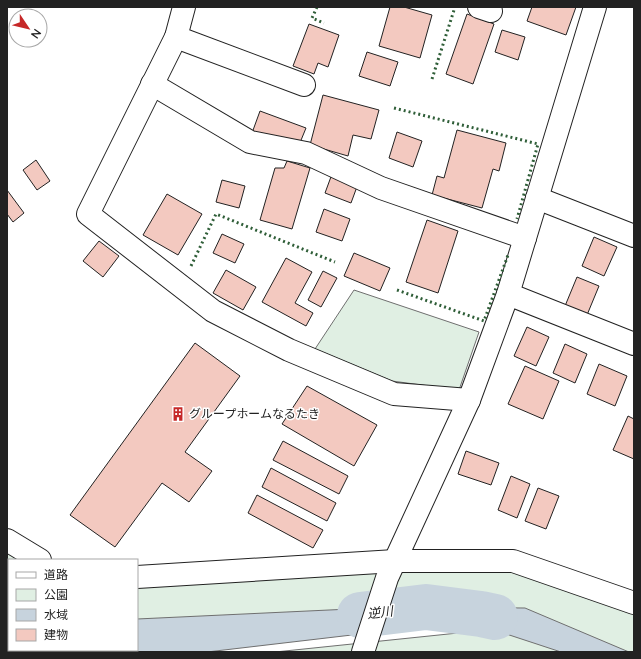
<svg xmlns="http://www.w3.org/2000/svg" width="641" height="659" font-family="Lato,'Noto Sans JP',sans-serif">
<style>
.green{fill:#e0efe3;stroke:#6f6f6f}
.water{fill:#c7d3dd;stroke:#6f6f6f}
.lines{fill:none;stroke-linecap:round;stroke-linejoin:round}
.river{stroke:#c7d3dd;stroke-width:46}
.building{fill:#f3c9c0;stroke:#222}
.minor-casing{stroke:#222;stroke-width:24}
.minor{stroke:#fff;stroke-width:22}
.hedge{stroke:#2f5e38;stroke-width:3;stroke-dasharray:2 3;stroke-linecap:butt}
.labels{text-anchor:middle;stroke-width:3;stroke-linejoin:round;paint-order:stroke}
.poi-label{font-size:12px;fill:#222;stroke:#fff;text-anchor:start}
.water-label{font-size:13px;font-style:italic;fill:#222;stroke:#fff}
</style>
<rect width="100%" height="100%" fill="#fff"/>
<g class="green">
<polygon points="354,290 479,332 459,390 392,381 315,349"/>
<polygon points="7,548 25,560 9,560 9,617 7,616"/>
<polygon points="513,561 634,603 634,652 275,652 487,630 501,634 482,626 137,624 137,582"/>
</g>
<polygon class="water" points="393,607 525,608 629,652 561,652 482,626 386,631 207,652 7,652 7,615 9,615 9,650 137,650 137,619"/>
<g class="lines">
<polyline class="river" points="360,615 426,607 481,614 495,617"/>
</g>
<g class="building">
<polygon points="390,7 404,7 432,15 420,58 379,46"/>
<polygon points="532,7 576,7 566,35 527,21"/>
<polygon points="467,14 494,24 473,84 446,74"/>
<polygon points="309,24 339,35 328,67 318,63 314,74 293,66"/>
<polygon points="502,30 525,37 518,60 495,52"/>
<polygon points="367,52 398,62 390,86 359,76"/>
<polygon points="323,95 379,110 371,139 353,135 348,156 310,145"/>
<polygon points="260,111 306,128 297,150 252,133"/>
<polygon points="457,130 506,143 499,171 493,169 482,208 432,195 437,176 444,178"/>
<polygon points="397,132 422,141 413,167 389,158"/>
<polygon points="36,160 50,181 37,190 23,170"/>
<polygon points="287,161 310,168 292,229 260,220 275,168 284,168"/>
<polygon points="332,174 358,184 351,203 325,193"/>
<polygon points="222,180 245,186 239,208 216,202"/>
<polygon points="7,190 24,213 13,222 7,214"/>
<polygon points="167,194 202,214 178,255 143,235"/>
<polygon points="324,209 350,219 342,241 316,232"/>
<polygon points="427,220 458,231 438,293 406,282"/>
<polygon points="222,234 244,244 235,263 213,253"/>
<polygon points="594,237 617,247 604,276 582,266"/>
<polygon points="99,241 119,256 103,277 83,261"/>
<polygon points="354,253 390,268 380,291 344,276"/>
<polygon points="286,258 312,272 295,303 313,313 306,326 262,302"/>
<polygon points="226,270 256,287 243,310 213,293"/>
<polygon points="323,271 337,278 321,307 308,300"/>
<polygon points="577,277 599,286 587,315 565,306"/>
<polygon points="527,327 549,337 536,366 514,356"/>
<polygon points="195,343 240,376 185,452 212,471 189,502 162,483 115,547 70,515"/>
<polygon points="565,344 587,354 575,383 553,373"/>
<polygon points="599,364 627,376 615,406 587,394"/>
<polygon points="525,366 559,381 543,419 508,404"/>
<polygon points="307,386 377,425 354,466 282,424"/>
<polygon points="628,416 634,419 634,459 613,450"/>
<polygon points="283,441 348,476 339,494 273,460"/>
<polygon points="466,451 499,463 491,485 458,474"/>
<polygon points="271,468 336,503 327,521 262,487"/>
<polygon points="511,476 530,484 517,518 498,510"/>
<polygon points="538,488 559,496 546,529 525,521"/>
<polygon points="257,495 323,530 313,548 248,513"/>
</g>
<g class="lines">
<defs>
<g id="minor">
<polyline points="184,7 176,37 88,214 213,311 289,350 394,394 469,400"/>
<polyline points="479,7 491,11"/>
<polyline points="176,37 304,85"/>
<polyline points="152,84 250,142 306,153 381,188 525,238"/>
<polyline points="537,198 634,236"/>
<polyline points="508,294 634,344"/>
<polyline points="7,540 40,560"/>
<polyline points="137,577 395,561 513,561 634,603"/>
<polyline points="363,652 387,578 469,400 508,294 595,7"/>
</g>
</defs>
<use href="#minor" class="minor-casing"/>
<use href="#minor" class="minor"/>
<g class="hedge">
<polyline points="317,7 312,18 324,23"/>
<polyline points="432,79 455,7"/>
<polyline points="394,108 538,144 517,219"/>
<polyline points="191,266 216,214 335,262"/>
<polyline points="397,290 484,321 508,255"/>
</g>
</g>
<defs>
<symbol id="building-bare" viewBox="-9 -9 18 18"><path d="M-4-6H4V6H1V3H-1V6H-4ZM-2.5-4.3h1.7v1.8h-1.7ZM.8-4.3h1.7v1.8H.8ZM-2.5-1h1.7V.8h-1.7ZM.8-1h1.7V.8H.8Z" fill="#c62828" stroke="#fff" stroke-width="2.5" paint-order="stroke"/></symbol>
</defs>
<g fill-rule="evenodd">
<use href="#building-bare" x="168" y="404" width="20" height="20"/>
</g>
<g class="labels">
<g class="poi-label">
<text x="189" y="418">グループホームなるたき</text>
</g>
<g class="water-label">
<text transform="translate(380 612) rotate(-7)" y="5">逆川</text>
</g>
</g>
<rect width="641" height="659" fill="none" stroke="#222222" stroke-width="16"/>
<rect x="8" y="559" width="130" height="92" fill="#ffffff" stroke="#a7a7a7"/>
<rect x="16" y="572" width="20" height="6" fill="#ffffff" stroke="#a7a7a7"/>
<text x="44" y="579" font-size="12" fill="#222222">道路</text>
<rect x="16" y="589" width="20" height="12" fill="#e0efe3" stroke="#a7a7a7"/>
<text x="44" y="599" font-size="12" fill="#222222">公園</text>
<rect x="16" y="609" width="20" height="12" fill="#c7d3dd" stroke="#a7a7a7"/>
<text x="44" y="619" font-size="12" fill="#222222">水域</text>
<rect x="16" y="629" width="20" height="12" fill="#f3c9c0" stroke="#a7a7a7"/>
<text x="44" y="639" font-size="12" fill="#222222">建物</text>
<g transform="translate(28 28) rotate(125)"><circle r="19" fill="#ffffff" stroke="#a7a7a7"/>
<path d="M0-3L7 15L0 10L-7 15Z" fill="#c62828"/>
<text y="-6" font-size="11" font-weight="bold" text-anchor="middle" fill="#222222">N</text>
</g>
</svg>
